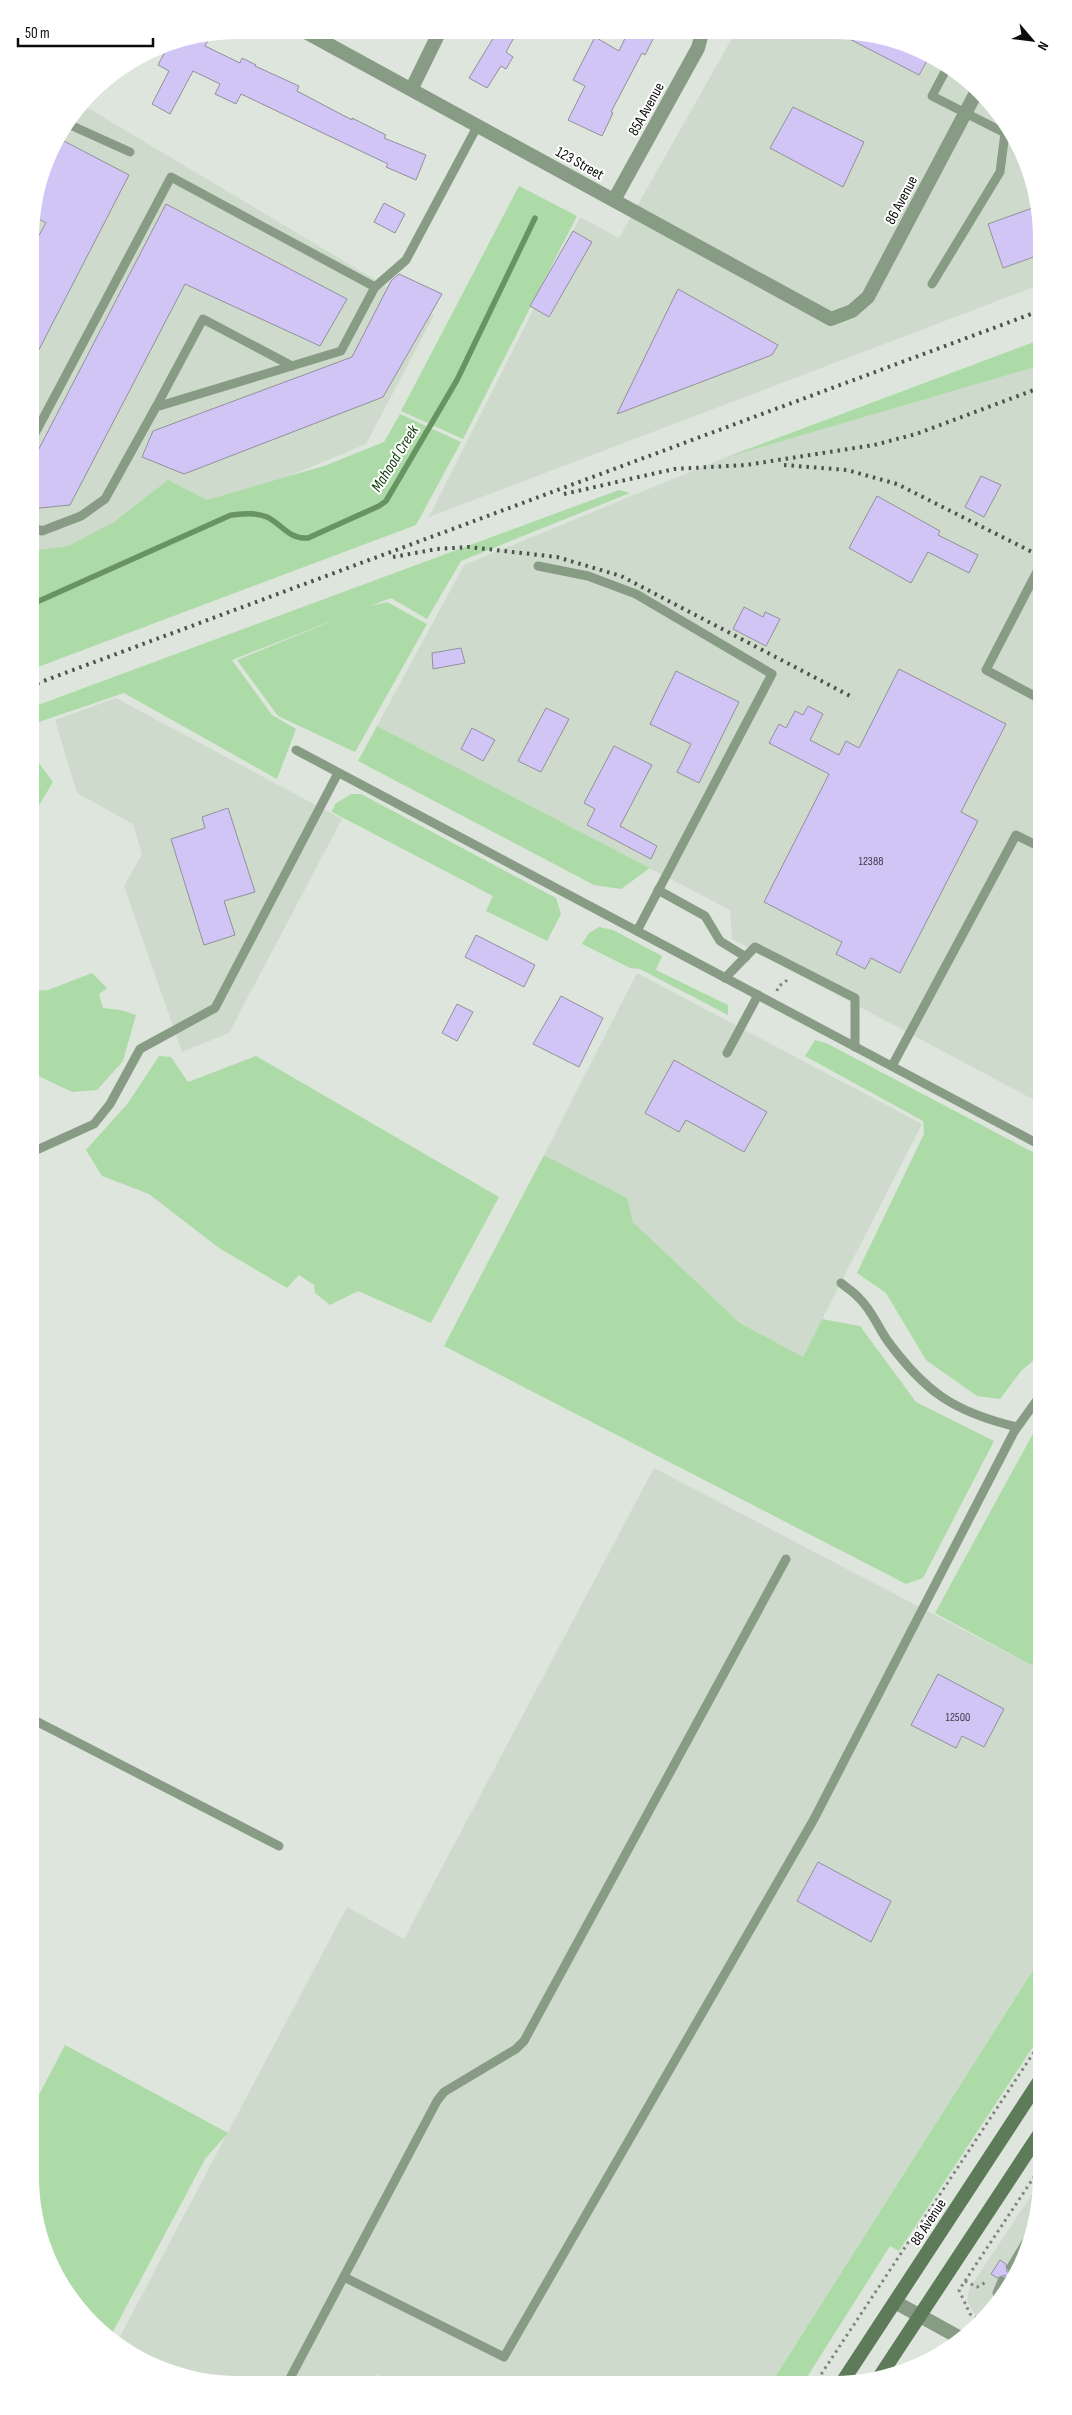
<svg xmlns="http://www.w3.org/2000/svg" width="1072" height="2415" font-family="'Sofia Sans Condensed',sans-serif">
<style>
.built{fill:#cedbcc}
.green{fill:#addba7}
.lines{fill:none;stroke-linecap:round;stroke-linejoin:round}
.stream{stroke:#689462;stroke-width:5.5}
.building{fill:#d1c5f6;stroke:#929099}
.path{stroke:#7f857e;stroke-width:3;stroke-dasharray:2.5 4;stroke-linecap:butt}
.service{stroke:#889c85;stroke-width:9}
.minor{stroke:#889c85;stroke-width:14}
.tertiary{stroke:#889c85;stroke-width:14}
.secondary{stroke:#5d7a59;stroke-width:14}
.rail{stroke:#4d524d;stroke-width:4;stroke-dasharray:2.5 5;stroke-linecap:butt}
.labels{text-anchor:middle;stroke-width:4;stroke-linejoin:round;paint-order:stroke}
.number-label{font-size:12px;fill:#3c3b45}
.street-label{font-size:15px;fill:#0a0d0a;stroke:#fff}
.water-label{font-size:16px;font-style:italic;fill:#14420f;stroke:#fff}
</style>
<rect width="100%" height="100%" fill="#dde5dc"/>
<g class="built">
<polygon points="745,33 875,34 926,52 971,82 1007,123 1035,184 1042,238 1042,284 429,517 580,217 619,238 731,40"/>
<polygon points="83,105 434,315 366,444 30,584 30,224 52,146"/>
<polygon points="1042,365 1042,1104 732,939 730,910 377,726 464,565 724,458"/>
<polygon points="116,698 342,819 229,1033 182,1052 124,886 142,854 133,824 77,793 55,720"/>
<polygon points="637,973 922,1124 803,1357 740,1323 633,1222 626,1198 544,1155"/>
<polygon points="654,1468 1042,1671 1042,1956 770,2385 392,2382 376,2374 372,2382 197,2381 146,2364 116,2344 347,1907 404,1939"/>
<polygon points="1042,2179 1042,2191 1026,2257 991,2314 985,2319 974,2313 967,2301 969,2289"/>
</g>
<g class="green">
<polygon points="519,186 577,216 463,439 401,411"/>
<polygon points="1042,339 1042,365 724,458"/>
<polygon points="400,414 461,442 416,525 30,670 30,551 68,546 114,522 168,480 207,500 324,466 384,442"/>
<polygon points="619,490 630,493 461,561 427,619 391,598 370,606 387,602 427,624 355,752 278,716 237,660 352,613 232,660 272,715 296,729 277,779 124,693 30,725 30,708"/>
<polygon points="377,726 650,868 621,889 594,885 358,761"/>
<polygon points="35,758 53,782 30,820 30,760"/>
<polygon points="351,794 361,794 556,898 561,914 547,941 486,911 493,896 332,812 335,804"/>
<polygon points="599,927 613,930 662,956 656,970 728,1005 728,1015 640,969 630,968 582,944 589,933"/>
<polygon points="92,973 107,988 99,994 103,1008 121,1010 136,1015 123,1061 97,1090 72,1092 30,1072 30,991 48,990"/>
<polygon points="815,1040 828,1044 1042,1157 1042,1353 1021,1371 1000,1399 977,1396 926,1360 886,1293 857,1273 924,1134 923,1121 805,1056"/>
<polygon points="159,1056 171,1057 188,1082 256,1056 499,1197 431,1323 358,1291 330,1305 315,1293 314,1285 299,1275 287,1288 219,1248 149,1194 102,1176 86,1150 128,1103"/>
<polygon points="544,1155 627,1198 633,1222 740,1323 803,1357 822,1319 860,1326 916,1402 994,1441 923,1578 906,1584 444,1346"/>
<polygon points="1042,1417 1042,1671 935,1613"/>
<polygon points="1042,1956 1042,2033 899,2251 890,2246 802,2385 770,2385"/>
<polygon points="65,2045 228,2133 205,2159 109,2339 101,2333 65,2292 37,2231 30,2177 30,2112"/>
</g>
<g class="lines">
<path class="stream" d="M30 605 231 515C242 514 256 512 267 517 283 525 288 539 308 538L379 506 386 501 457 380 535 218"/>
</g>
<g class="building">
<polygon points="497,32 517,32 506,52 513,57 506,69 501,66 487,88 469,78"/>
<polygon points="628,32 656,33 645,55 642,53 611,112 613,113 602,136 568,120 585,86 573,80 595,37 619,51"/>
<polygon points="840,34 875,34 918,49 917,52 929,57 919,75"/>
<polygon points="211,35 205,46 240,63 242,58 256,65 255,66 299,86 297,91 352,120 352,118 386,135 384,138 426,155 416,180 386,167 388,164 241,94 236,104 215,94 220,84 193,71 170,114 152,104 169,71 158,65 169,44"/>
<polygon points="793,107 864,142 843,187 770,148"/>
<polygon points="62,140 129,175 30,367 30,251 46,223 33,216 41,186"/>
<polygon points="384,203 405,214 395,233 374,222"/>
<polygon points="166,204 347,299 320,346 185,284 70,505 30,509 30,466"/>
<polygon points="1038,206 1042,254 1003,268 988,224"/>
<polygon points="573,231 592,242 549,317 530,306"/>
<polygon points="399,274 442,294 383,397 184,474 142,457 153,431 352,357 391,281"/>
<polygon points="678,289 778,345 772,355 617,414"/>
<polygon points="981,476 1001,485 984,517 965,507"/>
<polygon points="877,496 940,531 938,535 978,555 969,573 928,552 911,583 849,548"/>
<polygon points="744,607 763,617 765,612 780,619 766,646 733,629"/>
<polygon points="461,648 465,663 433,669 432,653"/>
<polygon points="899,669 1006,724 961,812 978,821 900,973 871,958 865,969 836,954 842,942 764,902 829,774 769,743 779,724 786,728 795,711 803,715 808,706 823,714 810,740 839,755 846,741 859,748"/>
<polygon points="676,671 739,702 699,783 677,772 691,744 650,724"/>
<polygon points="546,708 569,719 541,772 518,761"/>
<polygon points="472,728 495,740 483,761 461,749"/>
<polygon points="614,746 652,765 620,826 657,846 651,859 587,825 595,809 584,803"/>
<polygon points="228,808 255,892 224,901 235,935 204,945 171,839 205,828 202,817"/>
<polygon points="476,935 535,965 524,987 465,957"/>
<polygon points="561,996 603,1018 579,1067 533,1044"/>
<polygon points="457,1004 473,1012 457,1041 442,1033"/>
<polygon points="674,1060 767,1112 744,1152 686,1120 679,1132 645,1113"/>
<polygon points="938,1674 1004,1709 984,1747 962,1736 956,1748 911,1725"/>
<polygon points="818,1862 891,1901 871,1942 797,1901"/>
<polygon points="1000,2260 1006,2264 1007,2272 1017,2271 1009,2285 1005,2275 997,2278 991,2274"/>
</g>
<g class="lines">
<g class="path">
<polyline points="777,991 778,987 790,978"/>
<polyline points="965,2281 977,2287 988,2281"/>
<polyline points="983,2321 970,2314 959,2290 1042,2165"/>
<polyline points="814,2385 1042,2040"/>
</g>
<g class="service">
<polyline points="948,66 932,96 1005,133 1008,125"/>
<polyline points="68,124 130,152"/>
<polyline points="932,284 1000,172 1005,133"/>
<polyline points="375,287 406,260 478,125"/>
<polyline points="156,407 203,319 292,366"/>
<polyline points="30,526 42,531 81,516 105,499 156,407 341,351 375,287 171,177 30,443"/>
<polyline points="538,566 588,576 636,594 772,674 637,931"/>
<polyline points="1042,700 986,670 1042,562"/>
<polyline points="296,750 1042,1146"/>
<polyline points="658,890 705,916 720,941 746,957"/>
<polyline points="725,978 755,947 855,998 855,1047"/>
<polyline points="727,1053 758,995"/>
<polyline points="892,1066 1016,835 1042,848"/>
<polyline points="30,1153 94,1124 110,1104 140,1049 215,1008 338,773"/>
<path d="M841 1283C847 1288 854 1292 859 1298 871 1309 878 1327 887 1340 925 1392 954 1412 1017 1427"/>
<polyline points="30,1718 279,1846"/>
<polyline points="1011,2267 1031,2234"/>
<polyline points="344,2277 504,2357 814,1819 1014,1432 1042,1393"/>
<polyline points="1000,2299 997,2293 1002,2281"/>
<polyline points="288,2382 437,2101 444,2092 516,2049 524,2041 786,1559"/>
</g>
<g class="minor">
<polyline points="302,30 831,319 852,311 868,297 978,89"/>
<polyline points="412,88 440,31"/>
<polyline points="614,200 698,48 702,33"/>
</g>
<polyline class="tertiary" points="895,2302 962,2339"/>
<g class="secondary">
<polyline points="878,2379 1042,2130"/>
<polyline points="841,2384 1042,2077"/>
</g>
<g class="rail">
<polyline points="784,465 847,470 897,484 1042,557"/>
<polyline points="564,494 674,469 746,465 874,445 916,434 1042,387"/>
<polyline points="393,557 437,549 469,547 557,557 621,576 854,698"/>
<polyline points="30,686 1042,310"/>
</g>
</g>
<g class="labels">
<g class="number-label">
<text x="871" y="865">12388</text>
<text x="958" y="1721">12500</text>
</g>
<g class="street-label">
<text transform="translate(646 109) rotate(-61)" y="5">85A Avenue</text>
<text transform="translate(580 163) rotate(29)" y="5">123 Street</text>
<text transform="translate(901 200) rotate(-62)" y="5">86 Avenue</text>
<text transform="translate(928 2222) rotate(-57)" y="5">88 Avenue</text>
</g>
<g class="water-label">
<text transform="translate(394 458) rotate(-58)" y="6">Mahood Creek</text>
</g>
</g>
<path d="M0 0H1072V2415H0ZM238 39H834A199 199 0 0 1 1033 238V2177A199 199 0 0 1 834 2376H238A199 199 0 0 1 39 2177V238A199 199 0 0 1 238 39Z" fill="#fff" fill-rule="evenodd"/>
<g transform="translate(1032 40) rotate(118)" stroke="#ffffff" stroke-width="4" paint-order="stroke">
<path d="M0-4L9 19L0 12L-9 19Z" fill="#0a0d0a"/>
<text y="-8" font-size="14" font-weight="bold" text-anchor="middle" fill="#0a0d0a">N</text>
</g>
<path d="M18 38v8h135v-8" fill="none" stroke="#0a0d0a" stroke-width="2.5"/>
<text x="25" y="38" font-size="15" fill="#0a0d0a" stroke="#ffffff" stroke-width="4" paint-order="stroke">50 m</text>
</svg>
